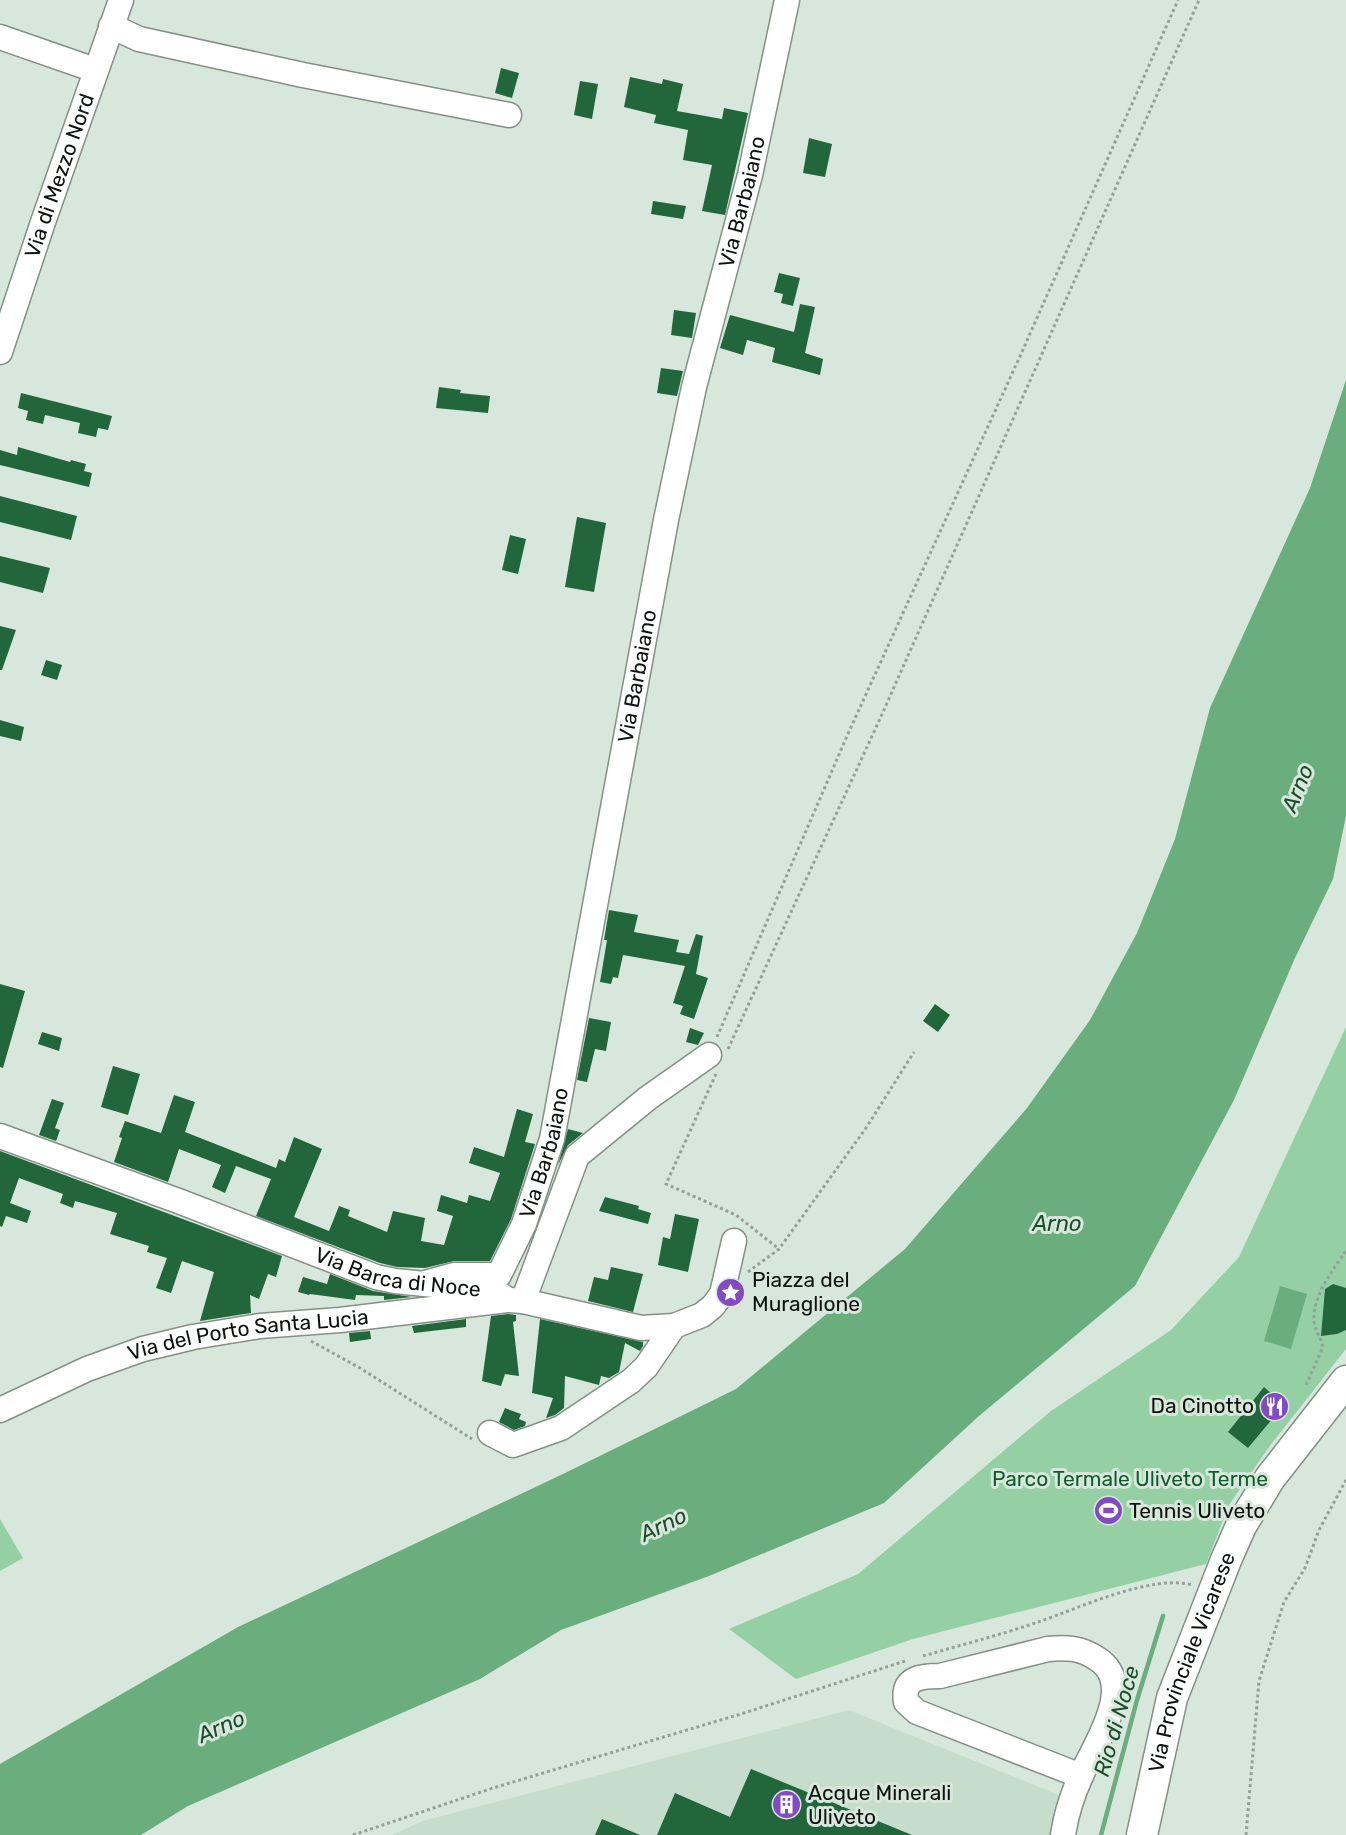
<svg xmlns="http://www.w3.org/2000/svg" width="1346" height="1835" font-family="Rubik,sans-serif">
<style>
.built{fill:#c7ddcc}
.green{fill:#94d0a4}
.water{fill:#6aae7d}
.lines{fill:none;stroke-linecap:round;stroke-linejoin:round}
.stream{stroke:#6aae7d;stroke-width:4.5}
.building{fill:#22673b}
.minor-casing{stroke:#839086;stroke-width:27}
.major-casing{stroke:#839086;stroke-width:33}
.path{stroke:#95a097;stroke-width:3;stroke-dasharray:3 3;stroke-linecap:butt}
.minor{stroke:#fff;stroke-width:24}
.major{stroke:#fff;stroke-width:30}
.labels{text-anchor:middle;stroke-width:6;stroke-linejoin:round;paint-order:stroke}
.street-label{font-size:21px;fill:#0d120e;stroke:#d8e7db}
.poi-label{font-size:21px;fill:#0d120e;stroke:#d8e7db;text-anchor:start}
.park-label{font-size:21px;fill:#0e5d2f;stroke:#d8e7db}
.water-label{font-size:22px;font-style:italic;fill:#1b4d2c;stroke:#d8e7db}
</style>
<rect width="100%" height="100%" fill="#d8e7db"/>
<polygon class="built" points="849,1710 1059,1795 1053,1835 392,1835 423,1821"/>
<g class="green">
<polygon points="1346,1027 1346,1349 1269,1447 1229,1505 1206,1564 913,1639 796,1679 729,1629 858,1574 1051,1411 1171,1330 1239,1257"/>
<polygon points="0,1519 23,1558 0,1571"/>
</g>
<g class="water">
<polygon points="1346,380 1346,816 1333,879 1295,958 1234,1100 1135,1286 979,1416 884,1503 709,1576 561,1630 480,1679 188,1806 141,1835 0,1835 0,1764 238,1627 563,1474 736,1389 905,1249 1027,1108 1090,1020 1137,933 1175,839 1210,708 1310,488"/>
<polygon points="1280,1286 1307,1294 1291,1349 1264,1341"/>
</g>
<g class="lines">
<polyline class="stream" points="1101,1835 1137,1700 1163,1616"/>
</g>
<g class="building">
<polygon points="501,68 519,73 512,98 495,93"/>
<polygon points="630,77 662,84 663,79 683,84 677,111 722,119 724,108 748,113 725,215 702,211 712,165 683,160 688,130 654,123 656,115 624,107"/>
<polygon points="580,81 598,84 592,119 574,115"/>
<polygon points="809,138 832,144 825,177 803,173"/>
<polygon points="653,201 686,206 683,219 651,214"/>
<polygon points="779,273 800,278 793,306 781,303 783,294 774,292"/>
<polygon points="800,304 815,307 805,353 823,359 820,375 772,362 775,348 747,340 743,355 720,348 730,315 794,332"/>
<polygon points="674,310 696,313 692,338 671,335"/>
<polygon points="661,368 683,371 677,396 657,393"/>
<polygon points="439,387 461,390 460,393 490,396 488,413 436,408"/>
<polygon points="21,393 112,416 108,430 98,428 96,437 78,433 80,423 45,415 43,424 26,420 28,411 18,408"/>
<polygon points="18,447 70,462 71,460 86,464 84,471 92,473 89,487 0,465 0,450 17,455"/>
<polygon points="0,496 77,516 71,540 0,522"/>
<polygon points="577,517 606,523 594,592 565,587"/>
<polygon points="510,535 526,539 518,574 502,570"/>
<polygon points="0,556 50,568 43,593 0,582"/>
<polygon points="0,626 16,630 2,670 0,670"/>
<polygon points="46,660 62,665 57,680 41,675"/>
<polygon points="0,720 24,727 21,741 0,736"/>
<polygon points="609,910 638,915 634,932 679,940 676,952 689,954 696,934 703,936 696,974 708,978 694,1019 680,1014 683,1006 673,1003 685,966 623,955 618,978 613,977 611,984 600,982 607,940 604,940"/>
<polygon points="0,984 25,991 3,1068 0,1067"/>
<polygon points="935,1004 950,1015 938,1032 923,1021"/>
<polygon points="589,1018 611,1022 606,1051 595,1049 587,1082 577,1080"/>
<polygon points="690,1028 704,1033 698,1045 686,1042"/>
<polygon points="42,1032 62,1038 59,1051 38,1044"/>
<polygon points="113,1066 140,1074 128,1115 101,1107"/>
<polygon points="174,1095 195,1102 185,1132 276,1168 279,1159 285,1162 294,1137 322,1149 294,1217 329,1231 339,1206 350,1210 348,1216 387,1232 393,1211 425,1218 421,1241 444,1245 453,1216 437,1211 441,1195 467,1203 469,1195 490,1201 500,1173 469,1163 474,1147 504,1157 517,1109 533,1114 525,1142 535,1144 511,1219 490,1261 454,1261 425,1268 397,1267 380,1263 256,1216 271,1179 236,1166 225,1193 212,1187 221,1165 179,1149 168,1182 114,1162 122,1138 119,1137 125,1121 161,1133"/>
<polygon points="52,1099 64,1103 55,1128 60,1130 56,1141 39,1135"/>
<polygon points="568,1129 583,1133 568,1145 558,1165"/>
<polygon points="0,1151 282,1256 276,1277 268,1274 259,1299 250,1295 251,1313 200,1321 214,1272 182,1261 171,1293 156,1288 167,1258 147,1252 149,1246 110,1234 117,1213 75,1201 73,1208 60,1203 63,1194 19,1178 10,1203 31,1211 27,1223 6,1216 2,1227 0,1226"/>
<polygon points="605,1197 639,1206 638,1209 651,1213 648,1224 599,1211"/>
<polygon points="675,1214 699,1219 688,1272 658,1265 663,1237 670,1239"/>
<polygon points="611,1267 643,1274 633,1312 588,1301 594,1277 608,1280"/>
<polygon points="330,1274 373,1291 412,1297 384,1300 384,1296 356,1295 355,1300 310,1294 309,1295 298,1292 303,1277 327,1284"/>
<polygon points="1333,1284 1346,1288 1346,1330 1337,1334 1321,1336 1325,1289"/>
<polygon points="508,1314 516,1315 516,1321 513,1322 519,1376 505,1374 501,1386 482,1381 491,1316"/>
<polygon points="466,1319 466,1327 414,1333 412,1326"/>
<polygon points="540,1319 643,1342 643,1346 640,1351 625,1343 619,1372 609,1378 601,1376 599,1385 565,1376 564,1408 555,1415 546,1418 553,1398 532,1393"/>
<polygon points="370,1331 371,1339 350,1342 349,1333"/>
<polygon points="1264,1387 1284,1405 1248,1448 1228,1432"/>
<polygon points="505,1408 521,1414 519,1419 526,1422 525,1426 514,1430 499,1422"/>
<polygon points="751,1769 912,1835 657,1835 675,1793 730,1817"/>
<polygon points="602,1819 640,1835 595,1835"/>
</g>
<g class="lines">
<defs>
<g id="minor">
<polyline points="111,26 139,39 303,75 509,115"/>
<polyline points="0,37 95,70"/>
<path id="s1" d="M0 352 43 222 121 0"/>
<path id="s2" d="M0 1136 181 1202 376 1277 395 1281 494 1291 509 1300 523 1301 641 1328 674 1326 702 1315 713 1306 722 1294 734 1241"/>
<path id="s3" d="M425 1283 454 1275H499L524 1224 552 1139 666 520 694 387 750 175 787 0"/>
<polyline points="523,1301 577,1156 648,1098 709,1055"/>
<path id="s4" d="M0 1410 87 1369 143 1349 193 1337 260 1326 340 1320 507 1300"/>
<polyline points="490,1433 513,1445 561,1428 631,1381 646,1367 674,1326"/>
<path d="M1063 1835C1066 1815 1072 1796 1080 1778 1093 1747 1139 1684 1096 1658 1081 1648 1066 1647 1048 1649L940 1676C922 1676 902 1677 906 1702L917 1712 1081 1776"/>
</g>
<g id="major">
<path id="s5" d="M1142 1835 1172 1698 1226 1560 1241 1526 1270 1478 1346 1381"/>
</g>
</defs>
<use href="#minor" class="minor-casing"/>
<use href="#major" class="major-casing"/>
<g class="path">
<polyline points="717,1037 847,736 1021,354 1178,0"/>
<polyline points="728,1049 879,721 1199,0"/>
<polyline points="716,1074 666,1184 736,1215 779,1249"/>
<polyline points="748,1272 779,1249 866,1128 914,1052"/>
<polyline points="311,1341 360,1368 472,1439"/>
<path d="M1306 1385 1323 1347C1321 1338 1314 1329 1314 1320 1313 1295 1333 1270 1346 1251"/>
<path d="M923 1656C961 1645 1000 1635 1038 1622 1080 1608 1150 1574 1193 1585"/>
<polyline points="353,1835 493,1788 744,1713 905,1661"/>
<polyline points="1246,1835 1259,1681 1284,1602 1305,1568 1319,1530 1346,1480"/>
</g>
<use href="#minor" class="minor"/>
<use href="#major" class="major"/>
</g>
<defs>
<symbol id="sight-disc" viewBox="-11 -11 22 22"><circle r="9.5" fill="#824bc2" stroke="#d8e7db"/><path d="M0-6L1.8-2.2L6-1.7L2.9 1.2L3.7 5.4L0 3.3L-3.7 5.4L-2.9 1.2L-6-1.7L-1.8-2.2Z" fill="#fff"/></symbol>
<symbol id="restaurant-disc" viewBox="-11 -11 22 22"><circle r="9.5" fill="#824bc2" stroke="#d8e7db"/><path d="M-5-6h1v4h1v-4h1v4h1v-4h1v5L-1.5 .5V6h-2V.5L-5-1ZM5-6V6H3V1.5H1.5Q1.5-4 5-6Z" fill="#fff"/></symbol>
<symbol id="stadium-disc" viewBox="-11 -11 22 22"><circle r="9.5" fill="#824bc2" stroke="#d8e7db"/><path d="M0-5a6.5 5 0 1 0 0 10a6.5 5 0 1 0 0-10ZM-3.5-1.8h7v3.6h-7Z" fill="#fff"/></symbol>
<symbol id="building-disc" viewBox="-11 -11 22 22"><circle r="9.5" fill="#824bc2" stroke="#d8e7db"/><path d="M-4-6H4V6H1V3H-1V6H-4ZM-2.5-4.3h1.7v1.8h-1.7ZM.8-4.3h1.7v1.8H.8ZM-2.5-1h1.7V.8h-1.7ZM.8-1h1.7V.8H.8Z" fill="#fff"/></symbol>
</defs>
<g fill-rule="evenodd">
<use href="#sight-disc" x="714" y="1276" width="33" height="33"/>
<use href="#restaurant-disc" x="1258" y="1390" width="33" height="33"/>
<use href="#stadium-disc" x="1092" y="1494" width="33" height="33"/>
<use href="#building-disc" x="770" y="1788" width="33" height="33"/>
</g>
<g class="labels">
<g class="street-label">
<text dy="7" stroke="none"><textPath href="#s1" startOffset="186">Via di Mezzo Nord</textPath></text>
<text dy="7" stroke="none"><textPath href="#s3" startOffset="1178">Via Barbaiano</textPath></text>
<text dy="7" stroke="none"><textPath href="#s3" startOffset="692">Via Barbaiano</textPath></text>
<text dy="7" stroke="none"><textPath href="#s3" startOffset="206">Via Barbaiano</textPath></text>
<text dy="7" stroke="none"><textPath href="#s2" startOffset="422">Via Barca di Noce</textPath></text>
<text dy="7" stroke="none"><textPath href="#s4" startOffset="262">Via del Porto Santa Lucia</textPath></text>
<text dy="7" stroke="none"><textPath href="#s5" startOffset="180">Via Provinciale Vicarese</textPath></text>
</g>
<g class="poi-label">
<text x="752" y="1287">Piazza del<tspan x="752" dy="24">Muraglione</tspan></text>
<text x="1254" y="1413" text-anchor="end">Da Cinotto</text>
<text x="1129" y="1518">Tennis Uliveto</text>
<text x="808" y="1800">Acque Minerali<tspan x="808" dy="24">Uliveto</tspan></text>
</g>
<g class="park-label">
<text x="1130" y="1486">Parco Termale Uliveto Terme</text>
</g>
<g class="water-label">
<text transform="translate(1297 788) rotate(-68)" y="8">Arno</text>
<text x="1057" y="1231">Arno</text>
<text transform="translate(663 1524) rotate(-26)" y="8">Arno</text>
<text transform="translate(1116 1721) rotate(-74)" y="8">Rio di Noce</text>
<text transform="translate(221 1726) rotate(-24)" y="8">Arno</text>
</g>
</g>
</svg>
